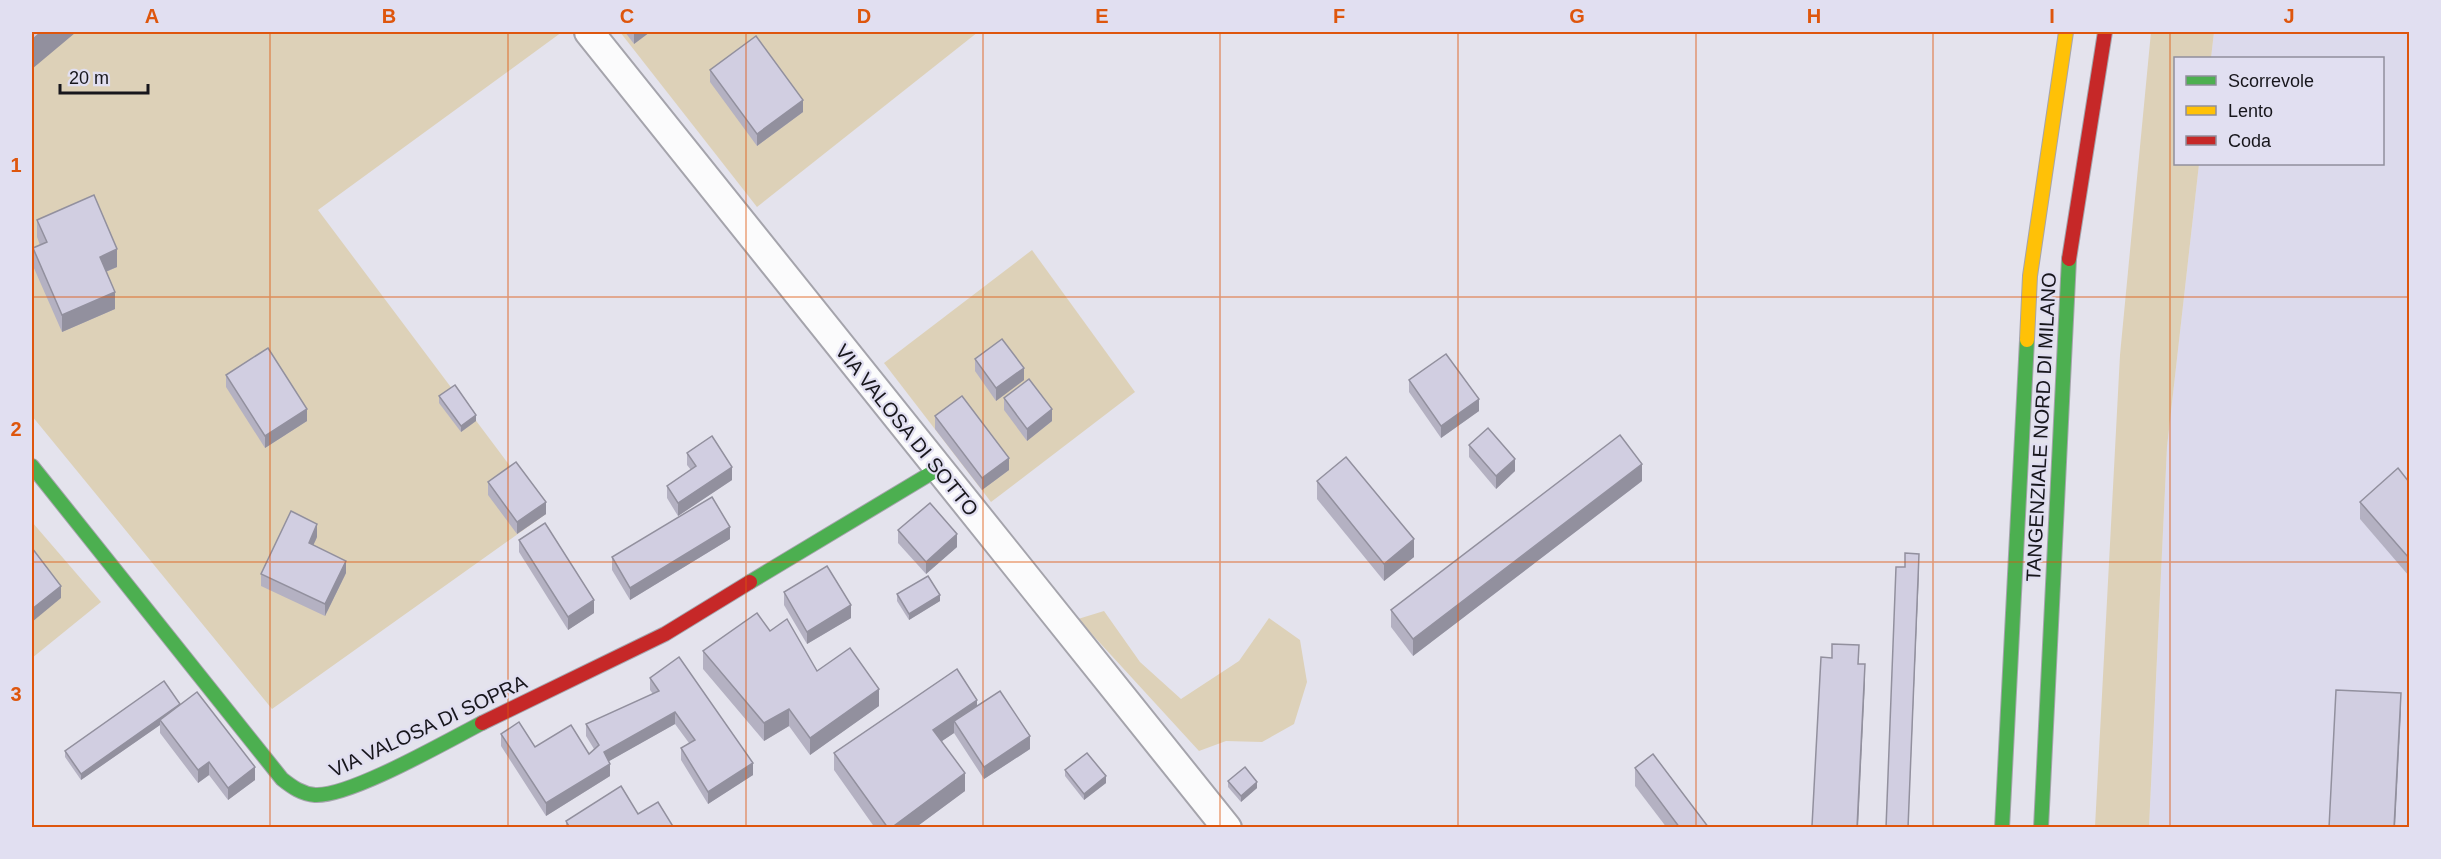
<svg xmlns="http://www.w3.org/2000/svg" width="2441" height="859" font-family="Arial,sans-serif">
<style>
.built{fill:#dcdaec}
.green{fill:#ddd1b8}
.lines{fill:none;stroke-linecap:round;stroke-linejoin:round}
.street-casing{stroke:#a5a4ac;stroke-width:32}
.fast-casing{stroke:#a5a4ac;stroke-width:16}
.slow-casing{stroke:#a5a4ac;stroke-width:16}
.jam-casing{stroke:#a5a4ac;stroke-width:16}
.street{stroke:#fbfbfc;stroke-width:28}
.fast{stroke:#4caf50;stroke-width:14}
.slow{stroke:#ffc107;stroke-width:14}
.jam{stroke:#c62828;stroke-width:14}
.wall{fill:#b4b1c2}
.shaded-wall{fill:#92909e}
.building{fill:#d1cee1;stroke:#92909e;stroke-width:1.5}
.grid{fill:none;stroke:#de560d;stroke-width:1.5;stroke-opacity:0.55}
.labels{text-anchor:middle;stroke-width:4.5;stroke-linejoin:round;paint-order:stroke}
.street-label{font-size:20px;fill:#17161c;stroke:#e1dff1}
.neatline{fill:none;stroke:#de560d;stroke-width:2}
.grid-label{font-size:20px;text-anchor:middle;font-weight:bold;fill:#de560d}
</style>
<rect width="100%" height="100%" fill="#e4e3ed"/>
<polygon class="built" points="2214,32 2409,32 2409,827 2149,828 2167,447 2199,164 2382,164 2382,58 2211,58"/>
<g class="green">
<polygon points="32,32 562,32 318,210 546,514 272,709 32,416"/>
<polygon points="620,32 978,32 757,207"/>
<polygon points="2151,32 2214,32 2211,58 2176,58 2176,164 2199,164 2167,447 2149,827 2095,827 2120,355"/>
<polygon points="1032,250 1135,392 991,502 884,363"/>
<polygon points="32,522 101,602 32,658"/>
<polygon points="1104,611 1140,662 1181,699 1239,661 1269,618 1300,640 1307,682 1294,724 1262,742 1226,741 1199,751 1078,619"/>
</g>
<g class="lines">
<defs>
<polyline id="street" points="589,32 1227,828"/>
<g id="fast">
<path d="M32 466 282 779C292 787 302 794 315 795 350 797 447 741 482 723"/>
<polyline points="750,582 938,469"/>
<polyline points="2002,828 2027,340"/>
<polyline points="2041,828 2069,259"/>
</g>
<polyline id="slow" points="2027,340 2030,276 2066,32"/>
<g id="jam">
<polyline points="2069,259 2105,32"/>
<polyline points="482,723 665,634 750,582"/>
</g>
</defs>
<use href="#street" class="street-casing"/>
<use href="#fast" class="fast-casing"/>
<use href="#slow" class="slow-casing"/>
<use href="#jam" class="jam-casing"/>
<use href="#street" class="street"/>
<use href="#fast" class="fast"/>
<use href="#slow" class="slow"/>
<use href="#jam" class="jam"/>
</g>
<g class="wall">
<polygon points="625,32 650,32 634,44"/>
<polygon points="710,70 803,112 757,146 710,82"/>
<polygon points="37,220 117,267 106,272 115,309 62,332 33,266 33,248 40,245 37,237"/>
<polygon points="975,359 1024,380 996,401 975,371"/>
<polygon points="226,375 307,421 265,448 226,387"/>
<polygon points="1409,380 1479,411 1441,438 1409,392"/>
<polygon points="439,396 476,421 461,432 439,403"/>
<polygon points="1004,398 1052,421 1027,441 1004,410"/>
<polygon points="935,416 1009,470 982,490 935,429"/>
<polygon points="1469,445 1515,471 1496,489 1469,457"/>
<polygon points="687,453 732,480 678,516 667,498 667,486 691,470 687,465"/>
<polygon points="1317,481 1414,557 1384,581 1317,499"/>
<polygon points="1642,481 1413,656 1391,627 1391,610"/>
<polygon points="488,482 546,514 517,534 488,495"/>
<polygon points="2409,482 2409,576 2360,519 2360,502"/>
<polygon points="898,530 957,547 926,574 898,543"/>
<polygon points="317,537 313,545 346,573 325,616 261,586 261,574"/>
<polygon points="730,539 630,600 612,570 612,557"/>
<polygon points="519,540 594,613 568,630 519,552"/>
<polygon points="784,592 851,618 807,644 784,605"/>
<polygon points="897,594 940,601 909,620 897,601"/>
<polygon points="770,631 817,671 879,706 810,755 789,726 764,741 703,669 703,651"/>
<polygon points="650,678 753,775 708,804 681,760 681,748 689,743 675,724 609,761 610,776 546,816 501,746 501,734 535,747 589,754 594,749 586,736 586,724 653,694 650,690"/>
<polygon points="180,704 255,780 228,800 209,775 198,783 160,733 160,725 81,780 65,757 65,751"/>
<polygon points="977,706 1030,749 984,779 954,733 942,741 965,791 915,828 875,828 834,770 834,753"/>
<polygon points="1635,768 1709,828 1667,828 1635,786"/>
<polygon points="1065,770 1106,783 1084,800 1065,776"/>
<polygon points="1228,781 1257,788 1241,802 1228,787"/>
<polygon points="566,821 674,828 566,828"/>
</g>
<g class="shaded-wall">
<polygon points="41,32 75,32 75,33 32,69 32,40"/>
<polygon points="634,32 650,32 634,44"/>
<polygon points="803,100 803,112 757,146 757,134"/>
<polygon points="117,249 117,267 100,274 100,257"/>
<polygon points="115,292 115,309 62,332 62,315"/>
<polygon points="1024,368 1024,380 996,401 996,388"/>
<polygon points="1479,399 1479,411 1441,438 1441,426"/>
<polygon points="307,409 307,421 265,448 265,436"/>
<polygon points="1052,409 1052,421 1027,441 1027,429"/>
<polygon points="476,415 476,421 461,432 461,426"/>
<polygon points="1009,458 1009,470 982,490 982,478"/>
<polygon points="1515,459 1515,471 1496,489 1496,476"/>
<polygon points="1642,464 1642,481 1413,656 1413,639"/>
<polygon points="732,467 732,480 678,516 678,503"/>
<polygon points="546,502 546,514 517,534 517,522"/>
<polygon points="317,524 317,537 309,555 309,543"/>
<polygon points="730,527 730,539 630,600 630,588"/>
<polygon points="957,534 957,547 926,574 926,562"/>
<polygon points="1414,539 1414,557 1384,581 1384,564"/>
<polygon points="1919,554 1919,572 1908,828"/>
<polygon points="346,561 346,573 325,616 325,604"/>
<polygon points="61,586 61,598 32,622 32,609"/>
<polygon points="940,595 940,601 909,620 909,614"/>
<polygon points="594,600 594,613 568,630 568,617"/>
<polygon points="851,605 851,618 807,644 807,632"/>
<polygon points="1865,664 1865,682 1858,828 1857,828"/>
<polygon points="879,689 879,706 810,755 810,738"/>
<polygon points="2401,693 2401,711 2395,828 2394,828"/>
<polygon points="977,700 977,717 954,721 954,733 933,747 933,730"/>
<polygon points="180,704 160,720 160,725 81,780 81,774"/>
<polygon points="789,709 789,726 764,741 764,723"/>
<polygon points="675,712 675,724 604,764 604,752"/>
<polygon points="1030,736 1030,749 984,779 984,767"/>
<polygon points="209,762 209,775 198,783 198,770"/>
<polygon points="753,763 753,775 708,804 708,792"/>
<polygon points="610,764 610,776 546,816 546,803"/>
<polygon points="255,767 255,780 228,800 228,788"/>
<polygon points="965,773 965,791 915,828 891,828"/>
<polygon points="1106,776 1106,783 1084,800 1084,794"/>
<polygon points="1257,782 1257,788 1241,802 1241,796"/>
</g>
<g class="building">
<polygon points="32,32 41,32 32,40"/>
<polygon points="756,36 803,100 757,134 710,70"/>
<polygon points="94,195 117,249 100,257 115,292 62,315 33,248 47,242 37,220"/>
<polygon points="1002,339 1024,368 996,388 975,359"/>
<polygon points="268,348 307,409 265,436 226,375"/>
<polygon points="1446,354 1479,399 1441,426 1409,380"/>
<polygon points="1029,379 1052,409 1027,429 1004,398"/>
<polygon points="455,385 476,415 461,426 439,396"/>
<polygon points="962,396 1009,458 982,478 935,416"/>
<polygon points="1488,428 1515,459 1496,476 1469,445"/>
<polygon points="1620,435 1642,464 1413,639 1391,610"/>
<polygon points="712,436 732,467 678,503 667,486 696,466 687,453"/>
<polygon points="1346,457 1414,539 1384,564 1317,481"/>
<polygon points="516,462 546,502 517,522 488,482"/>
<polygon points="2398,468 2409,482 2409,558 2360,502"/>
<polygon points="712,497 730,527 630,588 612,557"/>
<polygon points="930,503 957,534 926,562 898,530"/>
<polygon points="291,511 317,524 309,543 346,561 325,604 261,574"/>
<polygon points="545,523 594,600 568,617 519,540"/>
<polygon points="32,548 61,586 32,609"/>
<polygon points="1905,553 1919,554 1908,828 1886,828 1896,567 1905,567"/>
<polygon points="827,566 851,605 807,632 784,592"/>
<polygon points="928,576 940,595 909,614 897,594"/>
<polygon points="757,613 770,631 787,619 817,671 850,648 879,689 810,738 789,709 764,723 703,651"/>
<polygon points="1832,644 1859,645 1858,664 1865,664 1857,828 1826,828 1812,826 1821,657 1832,658"/>
<polygon points="679,657 753,763 708,792 681,748 695,740 675,712 604,752 610,764 546,803 501,734 519,722 535,747 571,725 589,754 599,745 586,724 659,691 650,678"/>
<polygon points="957,669 977,700 933,730 965,773 891,828 888,828 834,753"/>
<polygon points="164,681 180,704 81,774 65,751"/>
<polygon points="2336,690 2401,693 2394,828 2329,828"/>
<polygon points="1000,691 1030,736 984,767 954,721"/>
<polygon points="197,692 255,767 228,788 209,762 198,770 160,720"/>
<polygon points="1087,753 1106,776 1084,794 1065,770"/>
<polygon points="1653,754 1709,828 1680,828 1635,768"/>
<polygon points="1245,767 1257,782 1241,796 1228,781"/>
<polygon points="621,786 638,814 658,802 674,828 570,828 566,821"/>
</g>
<path class="grid" d="M270 32V828M508 32V828M746 32V828M983 32V828M1220 32V828M1458 32V828M1696 32V828M1933 32V828M2170 32V828M32 297H2410M32 562H2410"/>
<g class="labels">
<g class="street-label">
<text transform="translate(2041 427) rotate(-87)" y="7">TANGENZIALE NORD DI MILANO</text>
<text transform="translate(907 430) rotate(51)" y="7">VIA VALOSA DI SOTTO</text>
<text transform="translate(428 726) rotate(-25)" y="7">VIA VALOSA DI SOPRA</text>
</g>
</g>
<rect width="2441" height="859" fill="none" stroke="#e1dff1" stroke-width="66"/>
<rect x="2174" y="57" width="210" height="108" fill="#e1dff1" stroke="#908f9c" stroke-width="1.5"/>
<rect x="2186" y="76" width="30" height="9" fill="#4caf50" stroke="#908f9c" stroke-width="1.5"/>
<text x="2228" y="87" font-size="18" fill="#17161c">Scorrevole</text>
<rect x="2186" y="106" width="30" height="9" fill="#ffc107" stroke="#908f9c" stroke-width="1.5"/>
<text x="2228" y="117" font-size="18" fill="#17161c">Lento</text>
<rect x="2186" y="136" width="30" height="9" fill="#c62828" stroke="#908f9c" stroke-width="1.5"/>
<text x="2228" y="147" font-size="18" fill="#17161c">Coda</text>
<path d="M60 84v9h88v-9" fill="none" stroke="#17161c" stroke-width="3"/>
<text x="69" y="84" font-size="18" fill="#17161c" stroke="#e1dff1" stroke-width="4.5" paint-order="stroke">20 m</text>
<rect x="33" y="33" width="2375" height="793" class="neatline"/>
<g class="grid-label">
<text x="152" y="23">A</text>
<text x="389" y="23">B</text>
<text x="627" y="23">C</text>
<text x="864" y="23">D</text>
<text x="1102" y="23">E</text>
<text x="1339" y="23">F</text>
<text x="1577" y="23">G</text>
<text x="1814" y="23">H</text>
<text x="2052" y="23">I</text>
<text x="2289" y="23">J</text>
<text x="16" y="172">1</text>
<text x="16" y="436">2</text>
<text x="16" y="701">3</text>
</g>
</svg>
